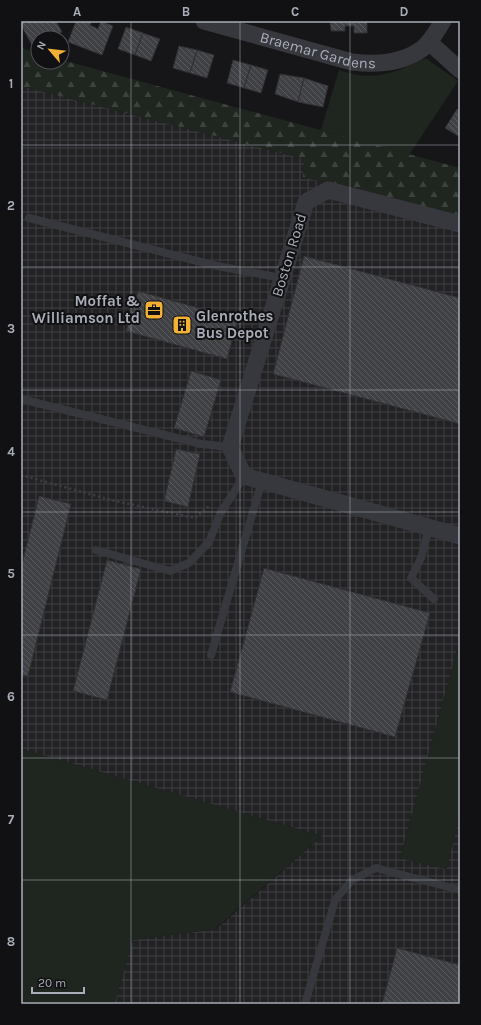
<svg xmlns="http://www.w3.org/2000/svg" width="481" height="1025" font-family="Karla,sans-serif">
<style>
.industrial{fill:url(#industrial-grid)}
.green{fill:#1e261f}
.forest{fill:url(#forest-firs)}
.building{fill:url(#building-back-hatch);stroke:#303034}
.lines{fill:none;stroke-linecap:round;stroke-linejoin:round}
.path{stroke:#3d3f44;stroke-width:2.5;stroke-dasharray:2 3;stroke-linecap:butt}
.service{stroke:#37383d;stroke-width:8}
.minor{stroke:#37383d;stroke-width:17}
.grid{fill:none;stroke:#a8adb8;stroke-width:1;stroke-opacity:0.55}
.labels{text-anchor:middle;stroke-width:4;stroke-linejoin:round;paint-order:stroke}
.street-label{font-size:15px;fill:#a8adb8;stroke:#111113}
.poi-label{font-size:15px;font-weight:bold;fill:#a8adb8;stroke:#111113;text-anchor:end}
.neatline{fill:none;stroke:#a8adb8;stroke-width:1.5}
.grid-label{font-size:13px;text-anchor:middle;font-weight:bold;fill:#a8adb8}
</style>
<defs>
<pattern id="industrial-grid" width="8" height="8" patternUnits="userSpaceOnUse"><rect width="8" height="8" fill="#222225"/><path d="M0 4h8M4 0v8" fill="none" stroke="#3f3f43"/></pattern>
<pattern id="forest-firs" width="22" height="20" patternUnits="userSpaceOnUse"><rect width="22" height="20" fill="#1e261f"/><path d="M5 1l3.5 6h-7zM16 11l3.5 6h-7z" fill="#3c433d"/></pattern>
<pattern id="building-back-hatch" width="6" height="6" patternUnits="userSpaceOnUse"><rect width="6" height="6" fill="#404145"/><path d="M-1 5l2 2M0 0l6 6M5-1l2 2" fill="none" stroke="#595a5e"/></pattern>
</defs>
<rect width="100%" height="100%" fill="#161618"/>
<polygon class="industrial" points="21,86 305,159 303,177 460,218 460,640 400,858 446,869 460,815 460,1004 114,1004 133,940 216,929 322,836 21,749"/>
<g class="green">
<path d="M423 59H427L458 81 409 155 321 130 339 70C372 82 393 74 423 59Z"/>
<polygon points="460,640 460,815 446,869 400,858"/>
<polygon points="21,749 322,836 215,929 133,940 114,1004 21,1004"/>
</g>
<polygon class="forest" points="21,48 38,53 38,62 62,62 62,60 460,168 460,218 303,177 304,159 21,86"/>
<g class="building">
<polygon points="21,21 56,21 62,32 50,38 38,38 38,45 33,47 21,25"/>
<polygon points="76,21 92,21 90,25 98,29 101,21 113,26 102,55 68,42"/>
<polygon points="330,21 367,21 367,33 354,33 354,26 345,26 345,31 331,31"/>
<polygon points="126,27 143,33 135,55 118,49"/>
<polygon points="143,33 160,39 151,61 135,55"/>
<polygon points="179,46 197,50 190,73 173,68"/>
<polygon points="197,50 214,55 207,78 190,73"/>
<polygon points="233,60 251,65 244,88 227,83"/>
<polygon points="251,65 268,70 261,93 244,88"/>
<polygon points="280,74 304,78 298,102 275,94"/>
<polygon points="304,78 328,86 323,107 298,102"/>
<polygon points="457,109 460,111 460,137 445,128"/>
<polygon points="304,256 460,298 460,424 273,374"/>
<polygon points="138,291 238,319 227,359 126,331"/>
<polygon points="191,371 221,380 204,437 174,428"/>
<polygon points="176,449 200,454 188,507 164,501"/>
<polygon points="39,496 71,504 28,676 21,675 21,568"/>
<polygon points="107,560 141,569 107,700 73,691"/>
<polygon points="264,568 430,613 395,737 230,692"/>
<polygon points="397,948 460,965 460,1004 382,1004"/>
</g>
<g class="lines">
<polyline class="path" points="21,475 115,501 195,518 209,506"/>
<g class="service">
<polyline points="29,218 217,266 282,278"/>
<polyline points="21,399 201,444 230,447"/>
<polyline points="429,528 421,558 411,578 434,599"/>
<polyline points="96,550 170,571 189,563 209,542 220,514 244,476"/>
<polyline points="211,655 262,481"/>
<polyline points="305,1004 335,900 352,880 376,868 460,890"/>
</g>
<g class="minor">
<path id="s1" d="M204 21 352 62C375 65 402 63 422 49 431 42 437 30 443 21"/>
<polyline points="429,42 460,70"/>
<polyline points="460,224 328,190 306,202 230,447 244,476 460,536"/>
</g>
</g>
<path class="grid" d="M131 21V1004M240 21V1004M350 21V1004M21 145H460M21 267H460M21 390H460M21 512H460M21 635H460M21 758H460M21 880H460"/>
<defs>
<symbol id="office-square" viewBox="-11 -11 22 22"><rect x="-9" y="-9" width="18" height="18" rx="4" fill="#f2b134" stroke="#111113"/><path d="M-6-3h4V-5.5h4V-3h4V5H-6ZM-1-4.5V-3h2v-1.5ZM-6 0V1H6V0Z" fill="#111"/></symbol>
<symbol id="building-square" viewBox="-11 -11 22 22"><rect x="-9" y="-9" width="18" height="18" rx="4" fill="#f2b134" stroke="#111113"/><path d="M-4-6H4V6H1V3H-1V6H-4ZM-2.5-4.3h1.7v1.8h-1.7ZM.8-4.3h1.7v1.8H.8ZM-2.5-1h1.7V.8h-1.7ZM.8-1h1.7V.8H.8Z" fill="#111"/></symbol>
</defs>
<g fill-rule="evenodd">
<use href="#office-square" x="143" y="299" width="22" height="22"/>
<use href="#building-square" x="171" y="314" width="22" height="22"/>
</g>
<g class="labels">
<g class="street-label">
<text dy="5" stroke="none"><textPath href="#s1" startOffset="118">Braemar Gardens</textPath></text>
<text transform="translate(289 255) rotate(-73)" y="5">Boston Road</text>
</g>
<g class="poi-label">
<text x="140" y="306">Moffat &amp;<tspan x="140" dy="17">Williamson Ltd</tspan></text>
<text x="196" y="321" text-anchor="start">Glenrothes<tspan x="196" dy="17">Bus Depot</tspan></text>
</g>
</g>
<rect width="481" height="1025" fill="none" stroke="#111113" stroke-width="44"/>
<g transform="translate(50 50) rotate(298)"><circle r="19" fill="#111113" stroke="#4d4f55"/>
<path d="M0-3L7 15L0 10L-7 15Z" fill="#f2b134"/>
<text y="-6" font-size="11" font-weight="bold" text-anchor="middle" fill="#a8adb8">N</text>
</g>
<path d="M32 987v6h52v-6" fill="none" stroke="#a8adb8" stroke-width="2"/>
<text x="38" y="987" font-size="12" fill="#a8adb8" stroke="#111113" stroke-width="3" paint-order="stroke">20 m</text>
<rect x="22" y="22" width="437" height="981" class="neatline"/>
<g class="grid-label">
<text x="77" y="16">A</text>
<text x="186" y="16">B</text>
<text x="295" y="16">C</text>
<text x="404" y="16">D</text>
<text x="11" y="88">1</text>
<text x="11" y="210">2</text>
<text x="11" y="333">3</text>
<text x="11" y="456">4</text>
<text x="11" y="578">5</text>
<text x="11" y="701">6</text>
<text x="11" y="824">7</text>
<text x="11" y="946">8</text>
</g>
</svg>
